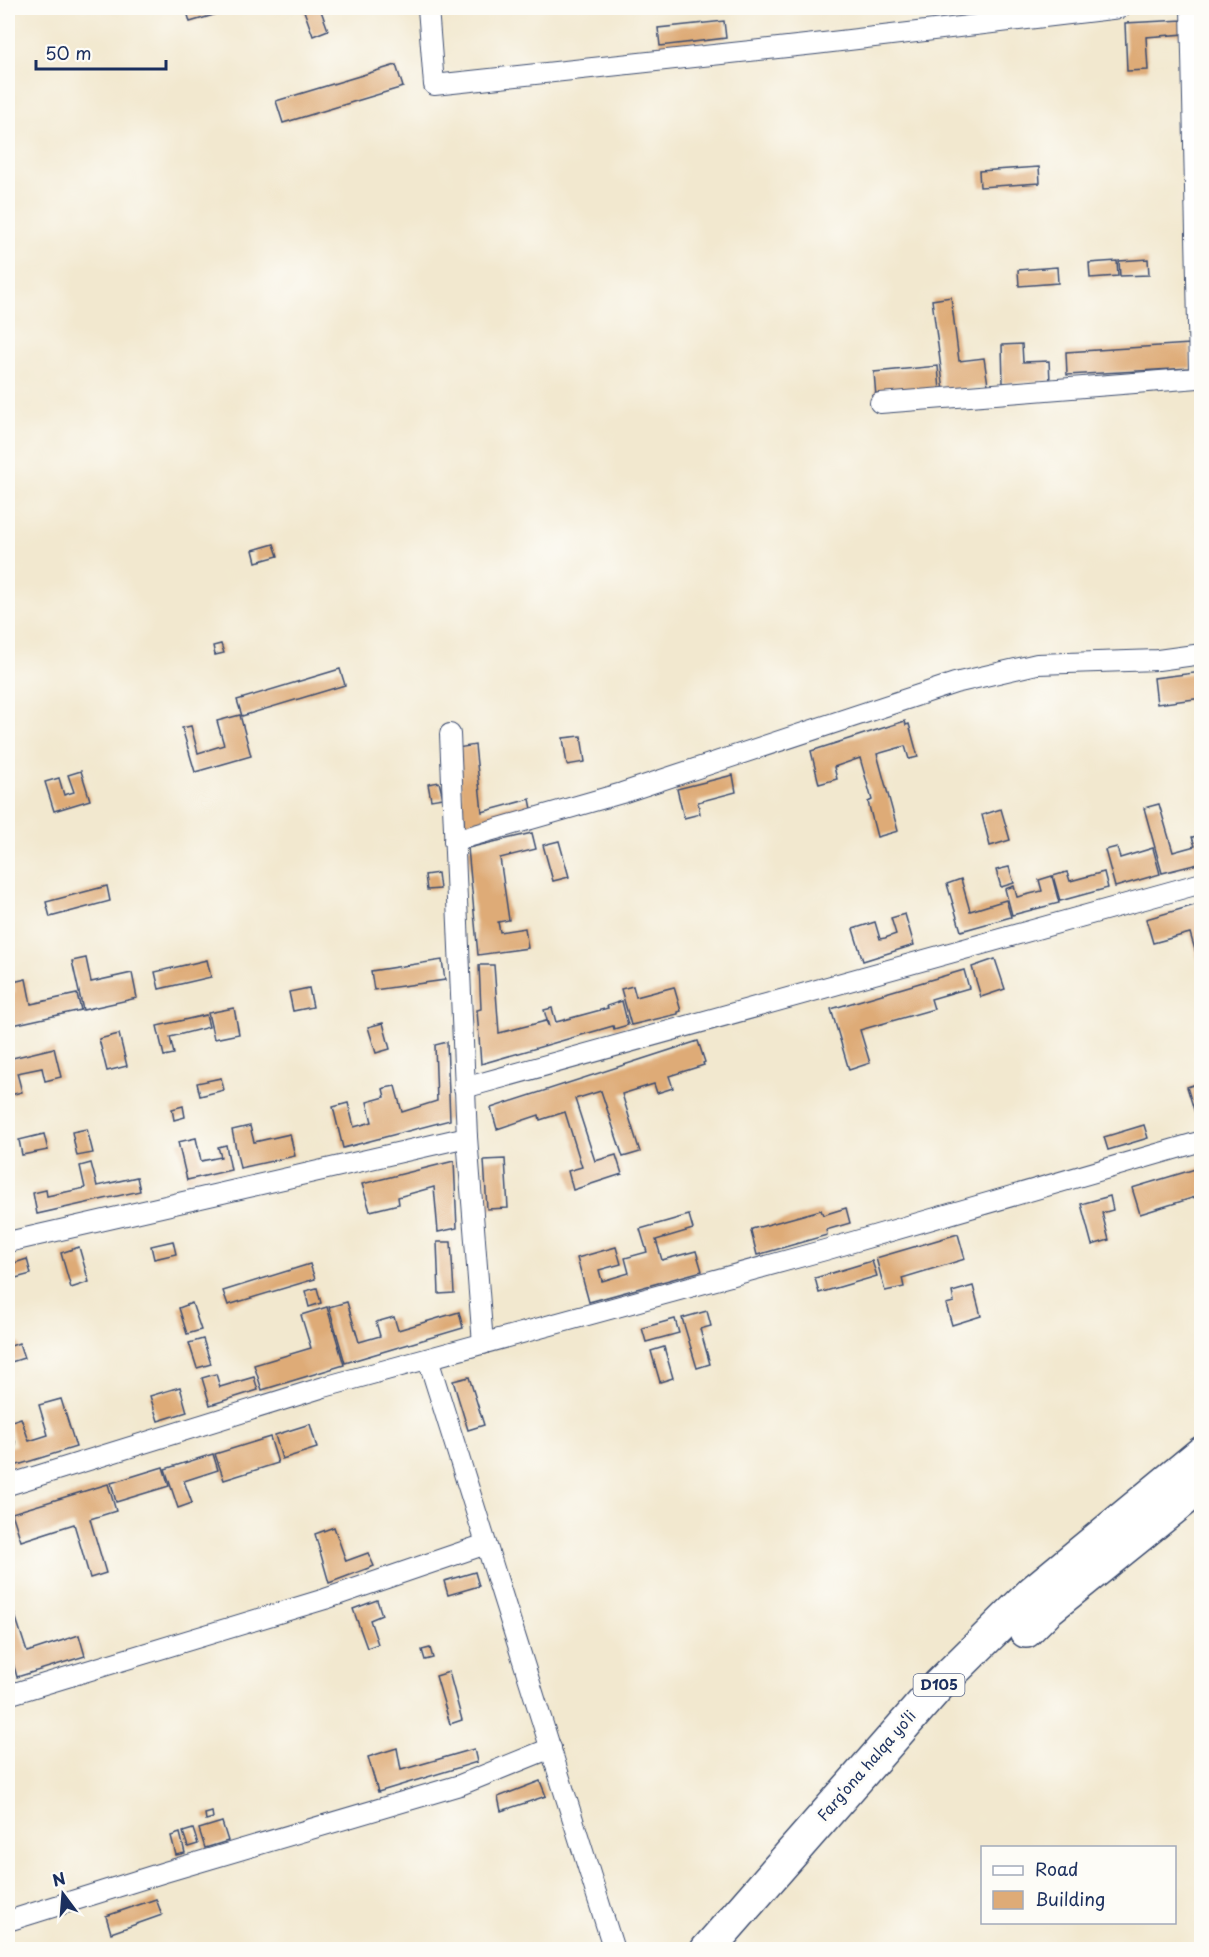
<svg xmlns="http://www.w3.org/2000/svg" width="1209" height="1957" font-family="'Playpen Sans',sans-serif">
<style>
.building{fill:#deab77}
.lines{fill:none;stroke-linecap:round;stroke-linejoin:round}
.street-casing{stroke:#3b4b6f;stroke-width:22}
.highway-casing{stroke:#3b4b6f;stroke-width:36}
.street{stroke:#fff;stroke-width:20}
.highway{stroke:#fff;stroke-width:33}
.labels{text-anchor:middle;stroke-width:6;stroke-linejoin:round;paint-order:stroke}
.shield{fill:#fdfcf7;stroke:#5f6c8c;stroke-width:1.5}
.shield-label{font-size:14px;font-weight:bold;fill:#1b2f5e}
.street-label{font-size:15px;fill:#1b2f5e;stroke:#fdfcf7}
</style>
<rect width="100%" height="100%" fill="#fdfcf7"/>
<filter id="ink" filterUnits="userSpaceOnUse"><feTurbulence type="fractalNoise" baseFrequency=".0167" numOctaves="2"/><feDisplacementMap in="SourceGraphic" scale="12" xChannelSelector="R" yChannelSelector="G"/><feConvolveMatrix kernelMatrix="1 2 1 2 8 2 1 2 1" color-interpolation-filters="sRGB"/></filter>
<filter id="wash" filterUnits="userSpaceOnUse"><feTurbulence type="fractalNoise" baseFrequency=".008" numOctaves="4" result="noise"/><feDisplacementMap in="SourceGraphic" scale="24" xChannelSelector="R" yChannelSelector="G"/><feGaussianBlur stdDeviation="1.35" result="paint"/><feColorMatrix in="noise" values="0 0 0 0 0 0 0 0 0 0 0 0 0 0 0 0 0 1.4 0 .05"/><feComposite in="paint" operator="in"/></filter>
<g filter="url(#wash)">
<rect width="100%" height="100%" fill="#f2e8cf"/>
<g id="blocks">
<g class="building">
<polygon points="186,8 237,8 190,22"/>
<polygon points="303,8 320,8 328,30 313,36"/>
<polygon points="1184,20 1185,34 1146,37 1148,70 1127,71 1125,23"/>
<polygon points="724,21 726,38 660,46 658,28"/>
<polygon points="396,65 403,87 283,123 276,101"/>
<polygon points="1039,167 1040,183 980,187 979,171"/>
<polygon points="1148,259 1149,275 1120,276 1119,261"/>
<polygon points="1117,261 1118,276 1090,278 1089,263"/>
<polygon points="1057,267 1058,283 1019,286 1018,270"/>
<polygon points="951,297 959,361 984,358 988,385 944,391 932,300"/>
<polygon points="1022,344 1023,362 1049,361 1050,381 1003,383 1002,345"/>
<polygon points="1190,344 1191,368 1067,375 1066,352"/>
<polygon points="938,366 940,391 876,397 874,372"/>
<polygon points="274,544 278,556 256,562 253,550"/>
<polygon points="221,644 224,653 215,655 213,646"/>
<polygon points="340,669 345,685 242,716 237,700"/>
<polygon points="1202,672 1202,698 1157,704 1154,678"/>
<polygon points="240,715 251,756 195,772 182,728 191,726 198,753 224,745 217,721"/>
<polygon points="905,721 906,725 909,724 918,757 909,759 905,746 877,754 898,831 877,837 868,802 872,800 860,758 834,767 837,779 819,784 811,751"/>
<polygon points="581,736 585,762 567,765 563,738"/>
<polygon points="475,745 482,812 530,799 533,814 465,831 457,748"/>
<polygon points="81,771 90,800 54,811 45,782 59,778 64,795 74,792 68,775"/>
<polygon points="733,775 736,792 698,802 700,814 684,818 677,789"/>
<polygon points="439,782 443,798 431,800 428,784"/>
<polygon points="1159,804 1173,852 1195,846 1192,837 1202,835 1202,863 1162,873 1144,808"/>
<polygon points="1001,809 1010,840 990,846 982,815"/>
<polygon points="532,833 536,849 500,858 509,920 498,922 500,932 525,928 528,948 478,955 468,848"/>
<polygon points="559,841 569,877 553,881 543,845"/>
<polygon points="1117,847 1120,858 1153,848 1160,874 1115,887 1105,850"/>
<polygon points="1009,867 1014,883 1001,887 996,870"/>
<polygon points="1067,872 1070,881 1104,872 1108,888 1060,901 1053,876"/>
<polygon points="438,873 440,889 427,890 425,875"/>
<polygon points="1052,876 1059,903 1012,915 1005,889 1014,886 1017,897 1042,891 1039,880"/>
<polygon points="961,879 970,911 1006,900 1011,917 961,931 947,884"/>
<polygon points="107,886 110,901 50,917 46,902"/>
<polygon points="1202,903 1202,970 1201,970 1190,933 1153,943 1146,919"/>
<polygon points="905,914 914,945 863,961 853,929 875,922 880,939 885,938 896,934 891,918"/>
<polygon points="86,958 91,982 132,973 137,998 83,1010 72,961"/>
<polygon points="995,959 1005,989 981,997 972,967"/>
<polygon points="207,960 211,977 159,989 155,972"/>
<polygon points="442,960 445,980 374,990 371,971"/>
<polygon points="479,965 494,965 499,1033 546,1021 549,1027 544,1010 552,1008 556,1022 608,1008 607,1006 622,1001 628,1025 614,1029 613,1026 481,1064 477,1010 481,1009"/>
<polygon points="964,970 969,988 931,999 934,1009 860,1030 870,1063 849,1070 831,1009"/>
<polygon points="26,979 31,1004 77,994 81,1010 8,1026 8,994 15,992 13,982"/>
<polygon points="633,986 636,997 674,987 681,1011 678,1012 678,1014 631,1025 621,989"/>
<polygon points="309,988 313,1007 293,1011 289,992"/>
<polygon points="234,1008 239,1034 214,1039 208,1013"/>
<polygon points="206,1015 209,1027 170,1037 174,1054 164,1056 157,1026"/>
<polygon points="383,1023 390,1049 376,1053 368,1027"/>
<polygon points="119,1034 127,1066 107,1071 99,1039"/>
<polygon points="698,1041 705,1062 703,1063 704,1065 669,1076 673,1088 657,1093 654,1084 622,1094 640,1152 623,1157 601,1091 575,1099 595,1161 616,1155 622,1174 573,1190 568,1171 582,1167 565,1112 540,1120 539,1115 497,1129 491,1108"/>
<polygon points="447,1042 450,1120 343,1148 333,1107 348,1103 354,1127 372,1122 367,1102 385,1097 383,1089 385,1088 395,1086 402,1112 437,1101 435,1045"/>
<polygon points="54,1048 61,1077 45,1081 42,1068 17,1073 22,1092 10,1095 8,1085 8,1059"/>
<polygon points="221,1078 224,1090 200,1096 197,1083"/>
<polygon points="1202,1082 1202,1125 1199,1126 1187,1087"/>
<polygon points="183,1106 185,1117 174,1120 172,1109"/>
<polygon points="1144,1125 1148,1138 1108,1150 1104,1137"/>
<polygon points="250,1126 254,1142 290,1134 295,1156 240,1168 232,1130"/>
<polygon points="87,1129 93,1153 77,1156 72,1132"/>
<polygon points="44,1134 48,1150 22,1155 19,1140"/>
<polygon points="196,1138 201,1161 221,1157 218,1147 226,1145 231,1170 187,1180 178,1142"/>
<polygon points="505,1159 508,1208 487,1209 484,1160"/>
<polygon points="454,1161 457,1228 438,1232 434,1187 398,1197 399,1204 370,1211 362,1184"/>
<polygon points="91,1163 97,1186 137,1177 140,1191 37,1214 33,1193 46,1190 47,1196 85,1188 80,1166"/>
<polygon points="1202,1167 1202,1195 1140,1214 1132,1188"/>
<polygon points="1110,1196 1113,1210 1102,1213 1109,1240 1092,1245 1081,1204"/>
<polygon points="846,1208 850,1223 826,1230 827,1235 757,1255 751,1231 752,1229 821,1210 823,1215"/>
<polygon points="689,1215 693,1229 656,1240 662,1260 696,1251 702,1271 589,1302 577,1258 616,1247 621,1264 599,1270 602,1281 629,1273 625,1258 647,1252 640,1229"/>
<polygon points="958,1234 965,1259 902,1278 904,1287 885,1291 876,1258"/>
<polygon points="173,1241 176,1254 154,1259 151,1246"/>
<polygon points="437,1242 451,1242 454,1293 439,1294"/>
<polygon points="79,1247 89,1282 71,1288 61,1253"/>
<polygon points="27,1259 31,1274 8,1280 8,1265"/>
<polygon points="872,1261 877,1276 819,1293 815,1278"/>
<polygon points="310,1264 315,1279 228,1305 223,1291"/>
<polygon points="973,1286 981,1316 952,1325 946,1304 954,1302 952,1292"/>
<polygon points="317,1288 321,1303 309,1307 305,1291"/>
<polygon points="347,1302 359,1342 380,1336 376,1322 394,1317 398,1330 459,1312 463,1328 345,1363 329,1307"/>
<polygon points="192,1303 201,1330 187,1334 179,1308"/>
<polygon points="327,1307 344,1365 262,1390 254,1365 311,1348 301,1315"/>
<polygon points="707,1311 711,1326 700,1329 710,1364 697,1368 682,1318"/>
<polygon points="675,1319 679,1333 646,1342 642,1328"/>
<polygon points="203,1339 211,1364 197,1368 189,1343"/>
<polygon points="19,1343 24,1358 8,1363 8,1347"/>
<polygon points="664,1347 673,1378 660,1382 651,1351"/>
<polygon points="216,1374 220,1387 254,1377 258,1390 210,1405 202,1378"/>
<polygon points="469,1377 484,1425 468,1430 453,1381"/>
<polygon points="180,1387 187,1412 158,1421 150,1396"/>
<polygon points="61,1399 76,1447 8,1468 8,1448 16,1445 9,1422 21,1418 29,1441 48,1435 39,1405"/>
<polygon points="310,1424 317,1448 282,1459 275,1435"/>
<polygon points="270,1437 278,1463 224,1480 215,1454"/>
<polygon points="213,1454 218,1470 184,1481 192,1503 178,1508 165,1469"/>
<polygon points="163,1467 169,1486 116,1502 111,1483"/>
<polygon points="108,1484 116,1511 90,1519 106,1573 90,1578 74,1524 21,1541 12,1513"/>
<polygon points="334,1527 346,1561 368,1553 374,1566 329,1583 315,1534"/>
<polygon points="475,1572 479,1586 448,1595 444,1581"/>
<polygon points="377,1600 382,1615 370,1620 378,1644 367,1648 353,1609"/>
<polygon points="13,1609 27,1652 79,1635 85,1656 17,1677 8,1646 8,1611"/>
<polygon points="430,1648 433,1658 425,1660 422,1650"/>
<polygon points="449,1672 462,1720 450,1724 436,1676"/>
<polygon points="397,1748 401,1770 474,1749 477,1762 378,1792 368,1757"/>
<polygon points="540,1781 546,1796 501,1811 498,1797"/>
<polygon points="212,1812 213,1818 206,1820 205,1814"/>
<polygon points="222,1822 228,1841 205,1848 199,1829"/>
<polygon points="193,1829 198,1844 188,1847 183,1832"/>
<polygon points="180,1833 185,1853 176,1855 171,1836"/>
<polygon points="156,1899 162,1915 111,1933 106,1916"/>
</g>
</g>
</g>
<g filter="url(#ink)">
<use href="#blocks" fill-opacity="0" stroke="#3b4b6f" stroke-width="1.5"/>
<g class="lines">
<defs>
<g id="street">
<polyline points="428,8 434,85 815,44 1120,8"/>
<polyline points="880,403 1198,378 1199,369 1191,8"/>
<polyline points="450,734 467,1137 483,1344"/>
<polyline points="454,841 622,793 955,683 1037,664 1158,660 1202,654"/>
<polyline points="464,1088 1202,883"/>
<polyline points="8,1242 467,1137"/>
<polyline points="428,1359 614,1950"/>
<polyline points="8,1485 324,1387 825,1250 1202,1141"/>
<polyline points="8,1695 325,1599 486,1544"/>
<polyline points="8,1921 165,1872 460,1785 551,1748"/>
</g>
<g id="highway">
<polyline points="1026,1631 1047,1610 1202,1485"/>
<polyline points="707,1950 939,1685 1033,1592 1202,1453"/>
</g>
</defs>
<use href="#street" class="street-casing"/>
<use href="#highway" class="highway-casing"/>
<use href="#street" class="street"/>
<use href="#highway" class="highway"/>
</g>
</g>
<g class="labels">
<rect class="shield" x="913.5" y="1674" width="51" height="22" rx="4.5"/>
<g class="shield-label">
<text x="939" y="1690">D105</text>
</g>
<g class="street-label">
<text transform="translate(867 1766) rotate(-49)" y="5">Farg‘ona halqa yo‘li</text>
</g>
</g>
<rect width="1209" height="1957" fill="none" stroke="#fdfcf7" stroke-width="30"/>
<rect x="981" y="1846" width="195" height="78" fill="#fdfcf7" stroke="#a3aaba" stroke-width="1.5"/>
<rect x="993" y="1866" width="30" height="9" fill="#ffffff" stroke="#a3aaba" stroke-width="1.5"/>
<text x="1035" y="1876" font-size="18" fill="#1b2f5e">Road</text>
<rect x="993" y="1891" width="30" height="18" fill="#deab77" stroke="#a3aaba" stroke-width="1.5"/>
<text x="1035" y="1906" font-size="18" fill="#1b2f5e">Building</text>
<g transform="translate(63 1894) rotate(344)" stroke="#fdfcf7" stroke-width="4.5" paint-order="stroke">
<path d="M0-4.5L10 22L0 15L-10 22Z" fill="#1b2f5e"/>
<text y="-9" font-size="16" font-weight="bold" text-anchor="middle" fill="#1b2f5e">N</text>
</g>
<path d="M36 60v9h130v-9" fill="none" stroke="#1b2f5e" stroke-width="3"/>
<text x="45" y="60" font-size="18" fill="#1b2f5e" stroke="#fdfcf7" stroke-width="4.5" paint-order="stroke">50 m</text>
</svg>
